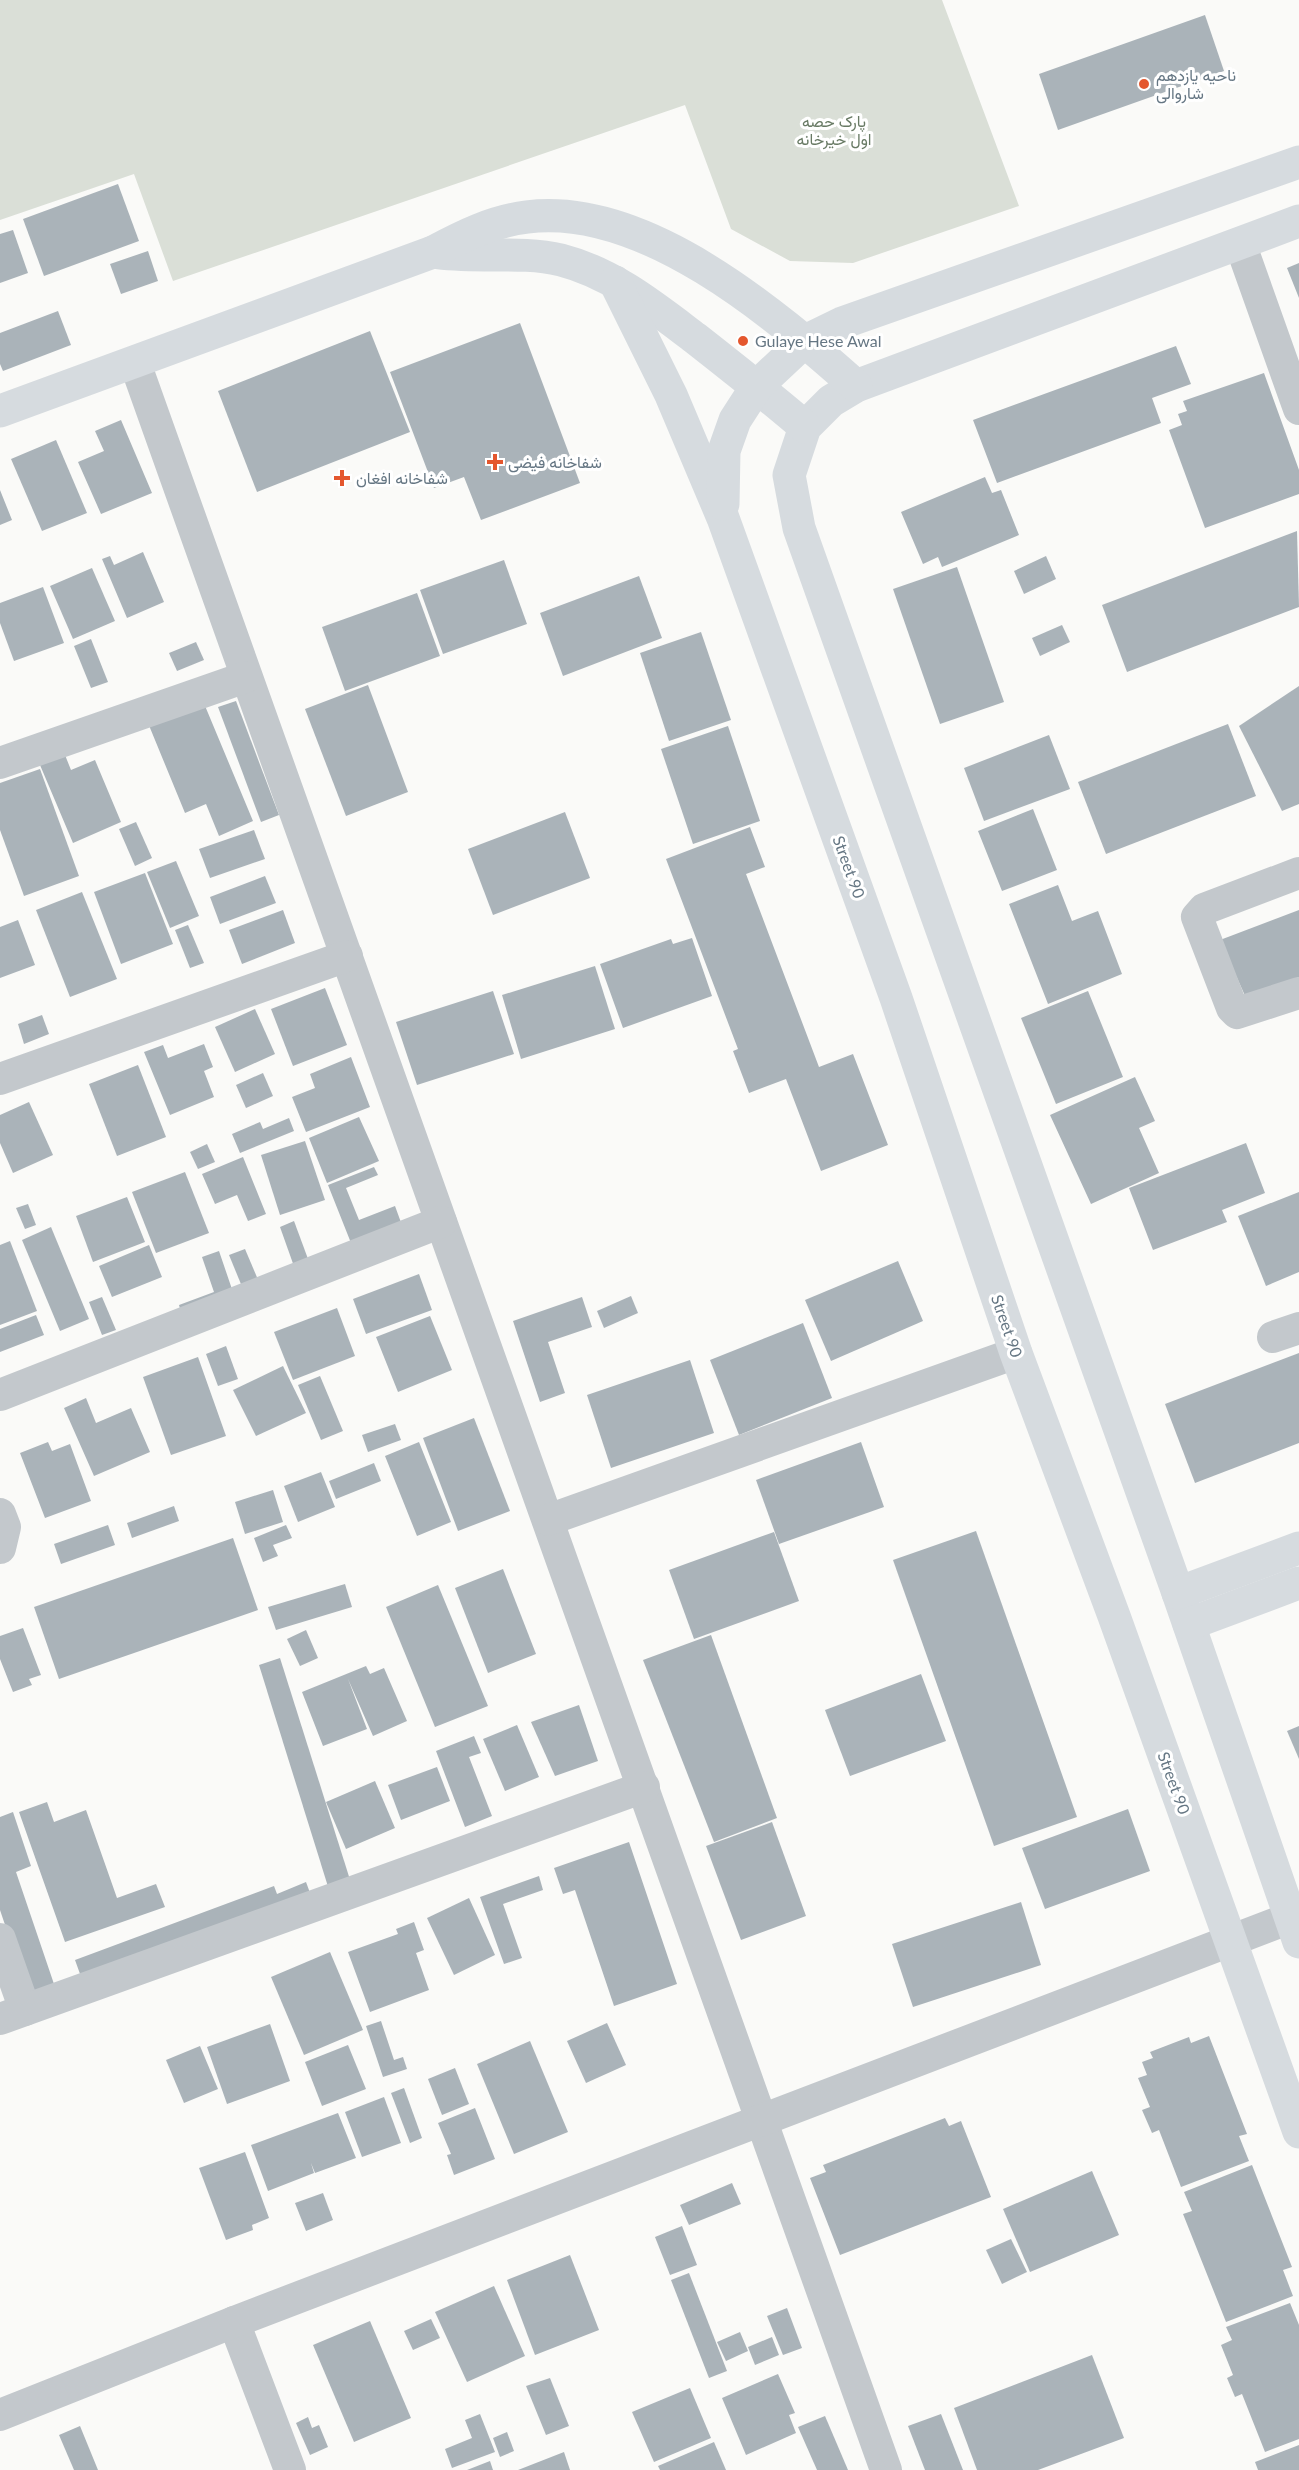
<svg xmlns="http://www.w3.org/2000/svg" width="1299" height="2470" font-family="Lato,Vazirmatn,sans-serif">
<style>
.green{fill:#dadfd7}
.building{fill:#aab3b9}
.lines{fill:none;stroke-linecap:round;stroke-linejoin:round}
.street{stroke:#c3c8cc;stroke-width:32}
.secondary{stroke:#d6dbdf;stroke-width:33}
.poi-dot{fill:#e4572e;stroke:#fff;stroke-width:2}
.labels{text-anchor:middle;stroke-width:6;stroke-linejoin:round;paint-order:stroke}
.poi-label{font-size:16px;fill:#657683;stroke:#fff;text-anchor:start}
.park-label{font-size:16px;fill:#687a64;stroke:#fff}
.street-label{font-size:16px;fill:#657683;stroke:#fff}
</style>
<rect width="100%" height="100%" fill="#fafaf8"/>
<polygon class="green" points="0,0 942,0 1019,206 853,263 790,261 731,229 685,105 173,281 134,174 0,220"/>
<g class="building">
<polygon points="1205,15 1224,71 1058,130 1039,74"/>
<polygon points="118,184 139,241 44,276 23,219"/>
<polygon points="13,230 28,273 0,283 0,234"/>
<polygon points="148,251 158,281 121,294 110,264"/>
<polygon points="1299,263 1299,298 1287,268"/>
<polygon points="58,311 71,345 3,371 0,364 0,333"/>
<polygon points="520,323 580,483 481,520 464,477 434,488 390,372"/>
<polygon points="370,331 410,432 257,492 218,391"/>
<polygon points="1176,346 1191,384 1152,398 1161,423 997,483 973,420"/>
<polygon points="1264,373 1299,470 1299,494 1205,528 1169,430 1182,425 1178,414 1187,411 1183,401"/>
<polygon points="121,420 152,493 101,514 78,462 104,451 95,431"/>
<polygon points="56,440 87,513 42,531 11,459"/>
<polygon points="985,477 992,493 1001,490 1019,535 942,567 938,557 923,564 901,512"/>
<polygon points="0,490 12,520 0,525"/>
<polygon points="1297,531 1299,607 1127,672 1102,605"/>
<polygon points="143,552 164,602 127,618 102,559 110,556 114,565"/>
<polygon points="1046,556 1056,579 1024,594 1014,571"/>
<polygon points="504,560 527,624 443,654 420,590"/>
<polygon points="957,567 1004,702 940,724 893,589"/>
<polygon points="92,568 115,621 73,639 50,586"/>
<polygon points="639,576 662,638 563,676 540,613"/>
<polygon points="43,587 64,643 14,661 0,623 0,603"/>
<polygon points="417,593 440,656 345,691 322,627"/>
<polygon points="1062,625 1070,642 1040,656 1032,638"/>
<polygon points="701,632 731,720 669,741 640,653"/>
<polygon points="91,639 108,682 91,688 74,646"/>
<polygon points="196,642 204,660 177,671 169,653"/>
<polygon points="368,685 408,792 346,816 305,709"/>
<polygon points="1299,686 1299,804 1282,811 1239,726"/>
<polygon points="203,701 253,821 219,836 206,804 185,813 148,723"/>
<polygon points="236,701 279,815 261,822 218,707"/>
<polygon points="1228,724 1256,796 1106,854 1078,782"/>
<polygon points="728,726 760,821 693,844 661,749"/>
<polygon points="1049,735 1070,789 984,821 964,768"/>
<polygon points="65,755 71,770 95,760 121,822 73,843 40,765"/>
<polygon points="40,769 79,876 24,896 0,830 0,783"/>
<polygon points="1033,809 1057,870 1002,891 978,831"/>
<polygon points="565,812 590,878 493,915 468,849"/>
<polygon points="136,822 152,858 135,866 119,829"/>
<polygon points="750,827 765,867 746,874 819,1067 853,1054 888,1145 821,1171 786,1079 749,1093 733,1051 738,1049 666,859"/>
<polygon points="254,830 265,859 210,878 199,849"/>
<polygon points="176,861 199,916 170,928 147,872"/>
<polygon points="145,873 173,944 121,964 94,892"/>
<polygon points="265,876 276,903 220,924 210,897"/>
<polygon points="1058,885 1072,921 1098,911 1122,974 1048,1004 1009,904"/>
<polygon points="82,892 117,979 70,997 36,910"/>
<polygon points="283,910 295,943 242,964 229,930"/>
<polygon points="1299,910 1299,977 1246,998 1220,940"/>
<polygon points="18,920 35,965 0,978 0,927"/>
<polygon points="188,925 204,963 190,968 175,930"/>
<polygon points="692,938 712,996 623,1028 600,964 671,939 673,944"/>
<polygon points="595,966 615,1029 521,1059 502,995"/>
<polygon points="325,988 347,1045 293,1066 271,1009"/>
<polygon points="493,991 514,1054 417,1085 396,1022"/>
<polygon points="1088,991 1123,1077 1056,1104 1021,1018"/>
<polygon points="255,1009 275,1054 235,1072 215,1027"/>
<polygon points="42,1015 49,1034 24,1044 18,1024"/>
<polygon points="204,1044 213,1067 204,1071 214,1097 170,1115 144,1052 163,1045 168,1058"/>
<polygon points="351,1057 370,1107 306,1132 292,1097 315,1088 310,1074"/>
<polygon points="138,1065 166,1137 117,1156 89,1084"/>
<polygon points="263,1073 273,1096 246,1108 236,1085"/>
<polygon points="1135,1077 1155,1121 1139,1128 1159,1173 1091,1204 1050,1115"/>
<polygon points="29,1102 53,1155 13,1173 0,1143 0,1115"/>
<polygon points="359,1117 379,1161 327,1183 309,1138"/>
<polygon points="289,1118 294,1131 240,1153 232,1134 260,1122 263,1129"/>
<polygon points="305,1141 325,1200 280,1215 261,1155"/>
<polygon points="1246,1143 1265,1193 1222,1210 1227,1222 1153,1250 1129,1188"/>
<polygon points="207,1144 215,1162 198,1169 190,1152"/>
<polygon points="243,1157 266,1214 248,1221 237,1195 215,1204 202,1174"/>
<polygon points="374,1167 378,1175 346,1188 359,1220 395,1206 403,1228 353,1248 328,1185"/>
<polygon points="185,1172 209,1233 156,1253 132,1192"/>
<polygon points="1299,1192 1299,1272 1266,1286 1238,1216"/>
<polygon points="127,1197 145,1242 93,1262 76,1216"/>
<polygon points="28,1204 36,1225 25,1229 16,1208"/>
<polygon points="294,1221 311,1267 296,1272 280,1227"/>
<polygon points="51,1227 89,1319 60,1331 22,1240"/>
<polygon points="10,1241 37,1311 0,1325 0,1245"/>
<polygon points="149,1245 162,1277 112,1297 99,1266"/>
<polygon points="245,1249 259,1282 243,1289 229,1255"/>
<polygon points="219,1251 235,1298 182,1316 179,1305 214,1292 202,1257"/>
<polygon points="898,1261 923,1321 831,1361 805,1300"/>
<polygon points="419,1274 432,1310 366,1334 353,1299"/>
<polygon points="631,1296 638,1313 604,1328 597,1311"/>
<polygon points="102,1297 116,1330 102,1335 89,1302"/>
<polygon points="582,1297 592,1327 548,1342 565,1393 540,1402 513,1321"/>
<polygon points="337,1308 355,1356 293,1380 274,1332"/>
<polygon points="36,1315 44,1335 0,1352 0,1329"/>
<polygon points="430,1316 452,1370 398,1392 376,1337"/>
<polygon points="803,1323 832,1398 739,1435 710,1360"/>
<polygon points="226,1346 238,1379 218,1386 206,1354"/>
<polygon points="1299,1353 1299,1443 1195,1483 1165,1404"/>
<polygon points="198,1357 226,1436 171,1455 143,1377"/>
<polygon points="690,1360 714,1433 611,1468 587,1395"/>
<polygon points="283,1366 306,1413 256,1436 233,1390"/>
<polygon points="320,1376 343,1431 321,1440 298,1385"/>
<polygon points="86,1398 96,1423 131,1408 150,1452 94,1476 64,1408"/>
<polygon points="474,1418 510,1511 458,1531 423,1438"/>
<polygon points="395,1424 401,1440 368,1452 362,1435"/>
<polygon points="48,1442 52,1451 70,1444 91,1501 45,1518 20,1453"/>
<polygon points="419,1442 451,1522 417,1536 385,1456"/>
<polygon points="861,1442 884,1507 779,1544 756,1480"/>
<polygon points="374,1463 381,1481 336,1499 329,1481"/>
<polygon points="321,1472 335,1507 298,1522 284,1486"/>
<polygon points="273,1490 283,1522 245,1534 235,1502"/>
<polygon points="174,1506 179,1521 132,1538 127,1523"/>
<polygon points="108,1525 115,1545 61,1564 54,1544"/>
<polygon points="286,1525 292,1538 273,1545 278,1556 263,1562 254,1538"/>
<polygon points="976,1531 1077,1817 994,1846 893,1560"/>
<polygon points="774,1532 799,1601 694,1639 669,1570"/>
<polygon points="233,1538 258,1610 59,1679 34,1607"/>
<polygon points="503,1569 536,1654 488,1673 455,1588"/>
<polygon points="345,1584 352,1607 276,1630 268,1607"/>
<polygon points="438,1585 488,1706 435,1727 386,1607"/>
<polygon points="23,1628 41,1675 29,1679 32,1685 13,1692 0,1659 0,1636"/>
<polygon points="306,1630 318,1658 300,1666 287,1639"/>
<polygon points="711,1635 777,1818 714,1842 643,1660"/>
<polygon points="280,1658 352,1886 330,1893 259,1665"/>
<polygon points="366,1666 370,1674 384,1668 407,1721 373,1736 348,1679 367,1729 323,1746 302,1692"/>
<polygon points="921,1674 946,1741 850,1776 825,1710"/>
<polygon points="579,1705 598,1761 555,1776 531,1722"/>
<polygon points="517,1725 539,1777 505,1791 483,1739"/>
<polygon points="1299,1726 1299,1759 1287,1731"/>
<polygon points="474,1736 481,1753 469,1757 492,1816 465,1827 436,1751"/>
<polygon points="437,1767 450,1801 401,1820 388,1785"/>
<polygon points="375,1781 395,1828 346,1849 326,1802"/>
<polygon points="47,1802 54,1822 86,1810 117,1898 156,1884 165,1907 65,1942 19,1812"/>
<polygon points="1128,1809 1150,1871 1045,1909 1022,1848"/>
<polygon points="13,1812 31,1866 16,1872 55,1987 29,1996 0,1910 0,1817"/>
<polygon points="772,1822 806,1916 741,1940 706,1846"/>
<polygon points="629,1842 677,1984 614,2006 575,1890 563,1894 554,1868"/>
<polygon points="539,1876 543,1890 503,1904 522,1958 504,1964 480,1897"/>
<polygon points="306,1882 313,1901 84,1985 75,1960 274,1886 277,1894"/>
<polygon points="469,1898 495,1955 454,1975 427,1918"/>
<polygon points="1021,1902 1041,1965 913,2007 892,1944"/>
<polygon points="414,1922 424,1950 416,1953 429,1990 370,2012 348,1952 398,1934 396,1929"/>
<polygon points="330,1952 363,2030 304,2055 271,1977"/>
<polygon points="381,2021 394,2060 403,2057 407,2069 383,2077 366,2026"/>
<polygon points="607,2023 626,2065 586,2083 567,2041"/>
<polygon points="270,2024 290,2081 227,2104 207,2047"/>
<polygon points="1209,2036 1247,2134 1239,2136 1249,2161 1181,2187 1159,2130 1152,2133 1142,2110 1150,2107 1138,2078 1147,2075 1142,2062 1153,2058 1150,2052 1189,2037 1191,2043"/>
<polygon points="530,2041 568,2132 514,2154 477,2064"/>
<polygon points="348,2045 366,2089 322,2106 305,2062"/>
<polygon points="200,2046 218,2089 184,2103 166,2060"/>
<polygon points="455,2068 469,2104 442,2115 428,2079"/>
<polygon points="404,2088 422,2138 410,2143 391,2093"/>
<polygon points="384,2097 401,2143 362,2157 345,2112"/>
<polygon points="475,2108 495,2159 454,2175 447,2155 451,2154 438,2123"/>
<polygon points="338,2113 356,2158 315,2173 311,2163 314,2173 268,2191 251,2145"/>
<polygon points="945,2118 949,2126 961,2121 991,2197 840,2255 810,2178 826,2172 823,2165"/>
<polygon points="245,2152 269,2218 252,2225 253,2230 226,2240 199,2168"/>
<polygon points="1252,2165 1292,2267 1283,2270 1293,2296 1226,2322 1183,2214 1192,2211 1184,2192"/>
<polygon points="1092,2171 1119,2235 1030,2272 1003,2209"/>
<polygon points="732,2183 741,2204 689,2225 680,2205"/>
<polygon points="323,2193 333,2220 306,2231 295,2203"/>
<polygon points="682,2226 697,2265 670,2275 655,2237"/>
<polygon points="1011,2239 1027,2272 1002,2284 986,2250"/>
<polygon points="570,2255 599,2330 535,2355 507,2280"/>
<polygon points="689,2273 727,2371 709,2378 671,2280"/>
<polygon points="494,2286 525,2356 467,2382 435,2312"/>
<polygon points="1290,2303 1299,2325 1299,2439 1265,2452 1242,2394 1235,2397 1227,2378 1233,2375 1221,2345 1232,2340 1226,2327"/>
<polygon points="787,2308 802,2348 783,2355 767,2316"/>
<polygon points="431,2319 440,2338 413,2350 404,2331"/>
<polygon points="370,2321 411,2418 354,2442 313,2345"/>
<polygon points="740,2332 748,2351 726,2361 717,2342"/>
<polygon points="772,2337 779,2355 755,2365 748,2347"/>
<polygon points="1092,2355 1124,2438 1038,2470 977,2470 954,2408"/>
<polygon points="778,2374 795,2413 789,2415 796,2433 746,2455 722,2398"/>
<polygon points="550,2378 569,2426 546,2435 526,2386"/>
<polygon points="690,2388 711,2438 654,2462 632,2412"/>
<polygon points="480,2414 495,2452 452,2468 445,2449 472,2438 465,2420"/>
<polygon points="941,2414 963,2470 925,2470 908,2426"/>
<polygon points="825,2416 848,2470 817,2470 798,2427"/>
<polygon points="308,2417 312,2428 319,2425 328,2447 310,2455 296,2423"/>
<polygon points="80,2426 98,2470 74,2470 59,2435"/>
<polygon points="507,2432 514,2451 500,2457 493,2438"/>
<polygon points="714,2442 726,2470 660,2470 658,2466"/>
<polygon points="1299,2445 1299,2470 1258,2470 1255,2462"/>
<polygon points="564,2452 570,2470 518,2470"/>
<polygon points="490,2461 493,2470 467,2470"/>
</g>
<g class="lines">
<g class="street">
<polyline points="1240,243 1299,409"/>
<polyline points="135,363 886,2470"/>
<polyline points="0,763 246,677"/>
<polyline points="1299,873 1204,909 1197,917 1232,1008 1237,1013 1299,993"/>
<polyline points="0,1079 347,956"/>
<polyline points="1273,1337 1299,1328"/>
<polyline points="0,1395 441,1222"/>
<polyline points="0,1514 5,1527 0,1548"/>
<polyline points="548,1520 1016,1353"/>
<polyline points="0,1939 25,2010"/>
<polyline points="0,2019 644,1787"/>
<polyline points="234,2322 290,2470"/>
<polyline points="0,2415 234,2322 1290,1918"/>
</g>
<g class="secondary">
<polyline points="1299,221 856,386 831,401 805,427 789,475 799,528 1178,1593 1299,1942"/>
<path d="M433 252C476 259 519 250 561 260 612 273 654 307 695 338 732 367 769 396 805 427"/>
<polyline points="615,282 671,395 723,518 896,998 1016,1353 1114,1616 1299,2132"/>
<path d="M0 411 433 252C463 236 493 221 527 217 644 202 774 313 856 386"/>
<polyline points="723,504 724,451 735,420 757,386 805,341 842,323 1299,162"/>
<polyline points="1178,1593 1299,1548"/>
<polyline points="1189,1624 1299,1583"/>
</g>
</g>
<g class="poi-dot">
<circle cx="1144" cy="84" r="6"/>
<circle cx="743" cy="341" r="6"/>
<path d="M492 453h6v6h6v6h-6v6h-6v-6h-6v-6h6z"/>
<path d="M339 469h6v6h6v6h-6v6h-6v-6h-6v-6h6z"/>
</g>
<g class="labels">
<g class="poi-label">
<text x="1156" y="81">ناحیه یازدهم<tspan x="1156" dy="18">شاروالی</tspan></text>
<text x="755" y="347">Gulaye Hese Awal</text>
<text x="508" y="468">شفاخانه فیضی</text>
<text x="356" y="484">شفاخانه افغان</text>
</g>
<g class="park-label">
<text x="834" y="127">پارک حصه<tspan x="834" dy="18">اول خیرخانه</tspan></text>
</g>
<g class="street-label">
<text transform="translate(849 867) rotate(70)" y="6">Street 90</text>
<text transform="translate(1007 1326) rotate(71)" y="6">Street 90</text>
<text transform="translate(1174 1783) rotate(70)" y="6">Street 90</text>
</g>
</g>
</svg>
